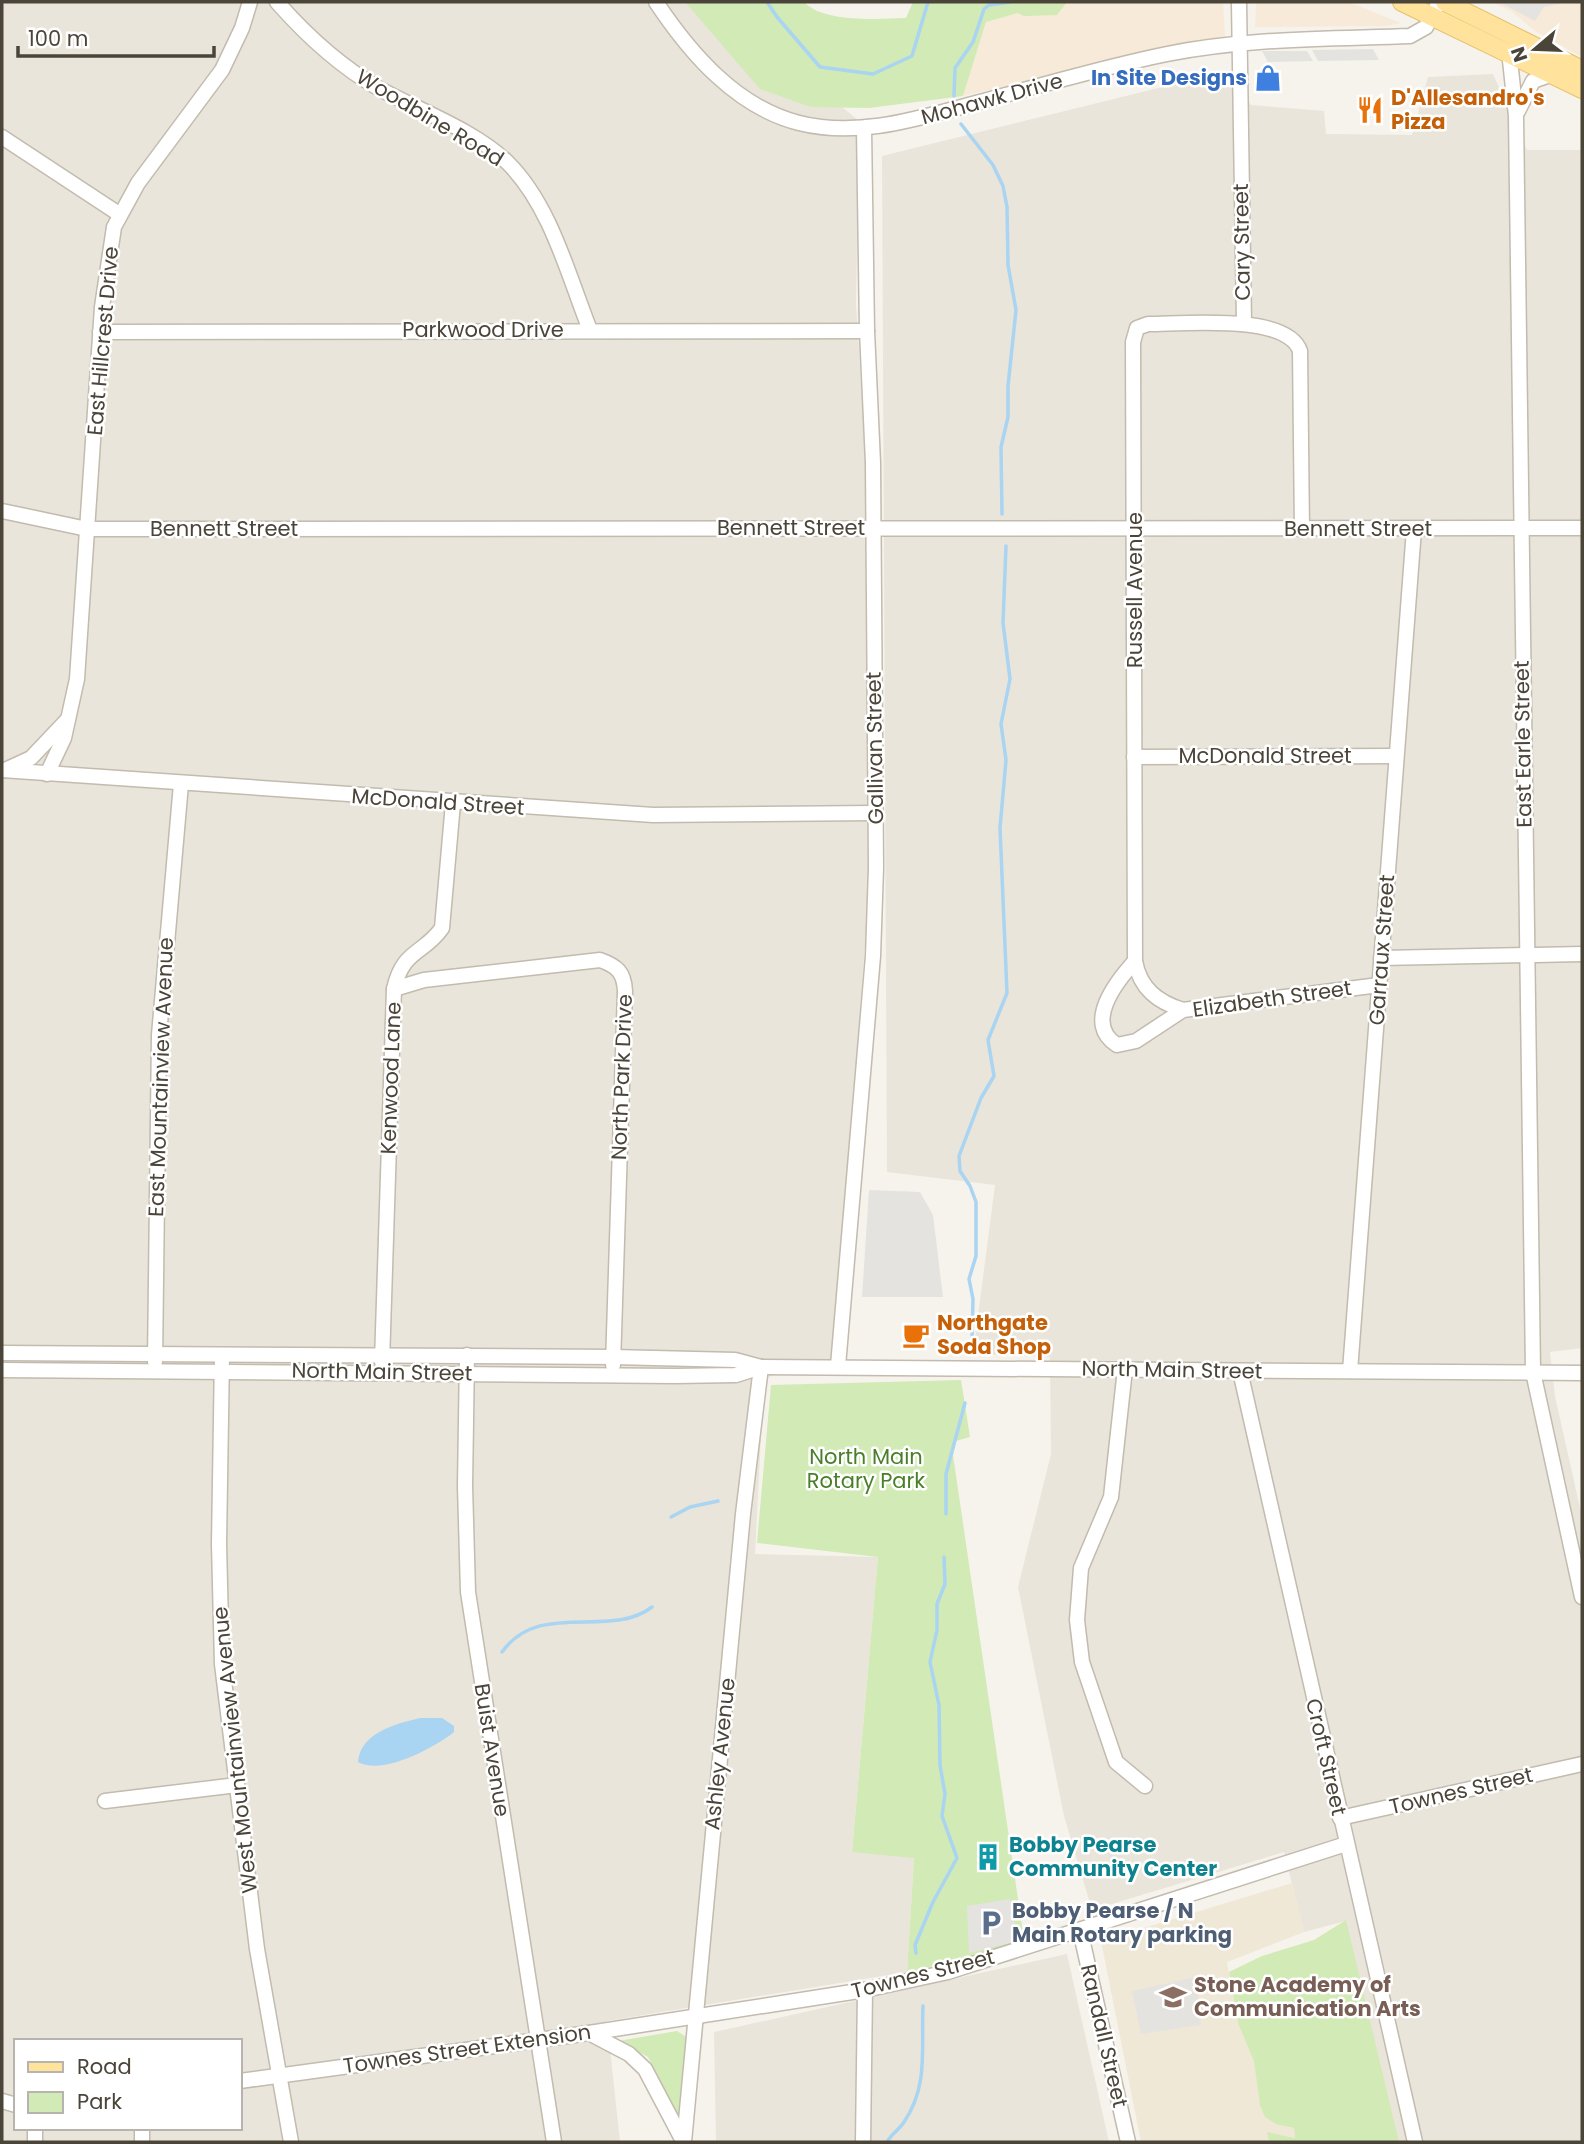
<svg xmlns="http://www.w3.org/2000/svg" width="1584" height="2144" font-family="Poppins,sans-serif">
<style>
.residential{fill:#eae5da;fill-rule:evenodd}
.commercial{fill:#f7ead8}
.education{fill:#efe8d6}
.green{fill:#d2eab5}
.parking{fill:#e5e3e0}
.water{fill:#a9d4f2}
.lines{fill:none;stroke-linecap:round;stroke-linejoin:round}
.stream{stroke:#a9d4f2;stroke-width:3.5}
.minor-casing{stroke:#c2bbae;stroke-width:17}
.major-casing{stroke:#e6c16a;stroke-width:20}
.minor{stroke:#fff;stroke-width:14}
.major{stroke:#ffe39c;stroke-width:18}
.labels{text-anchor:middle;stroke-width:5;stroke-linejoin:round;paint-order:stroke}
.shop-label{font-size:21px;font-weight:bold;fill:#366cbe;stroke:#fff;text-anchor:end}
.food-label{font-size:21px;font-weight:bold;fill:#c56008;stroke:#fff;text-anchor:start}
.street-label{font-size:21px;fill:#4b4439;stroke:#fff}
.park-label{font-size:21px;fill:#4a7f2a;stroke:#fff}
.culture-label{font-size:21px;font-weight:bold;fill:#0d838f;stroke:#fff;text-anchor:start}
.service-label{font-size:21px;font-weight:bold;fill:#4e5e75;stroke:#fff;text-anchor:start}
.education-label{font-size:21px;font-weight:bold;fill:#785e54;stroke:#fff;text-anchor:start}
</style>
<rect width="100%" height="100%" fill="#f6f3ec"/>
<g class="residential">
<path d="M2 2H715L859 121 856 304 866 462 875 813 833 1360 764 1378 755 1554 878 1557 852 1851 914 1857 907 1972 607 2021 620 2142H2ZM16 2041H240V2128H16Z"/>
<polygon points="1231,74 1251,105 1324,111 1326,134 1412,135 1428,77 1493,74 1527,150 1582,150 1582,1348 1550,1352 1555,1396 1582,1517 1582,2142 1389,2142 1346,1921 1304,1932 1284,1852 1092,1910 1064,1816 1018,1587 1051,1454 1050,1357 973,1354 995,1185 887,1172 882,156 1195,79"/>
<polygon points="1067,1954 1109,2142 716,2142 714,2032"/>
</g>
<g class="commercial">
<polygon points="1067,2 1223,2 1225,37 963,96 986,22 1018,13 1056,15"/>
<polygon points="1256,2 1348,2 1401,23 1386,26 1255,27"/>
<polygon points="1491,2 1582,2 1582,57 1535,31 1511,11"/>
</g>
<polygon class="education" points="1292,1883 1304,1932 1227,1962 1238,2023 1278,2054 1296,2138 1268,2133 1269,2142 1141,2142 1101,1941"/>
<g class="green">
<path d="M685 2H804C824 23 878 19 906 18L913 2H1067L1057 15 1024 16 1018 13 986 22 963 96 869 108 811 107 760 89Z"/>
<polygon points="961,1380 970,1437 956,1441 953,1455 1024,1940 961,1960 907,1972 914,1858 852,1852 878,1557 757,1543 771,1385"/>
<polygon points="1346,1920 1399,2142 1269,2142 1267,2132 1295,2138 1294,2128 1276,2124 1265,2117 1260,2105 1254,2061 1238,2023 1229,1972 1262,1956 1314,1940"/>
<polygon points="677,2031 688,2038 680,2120 648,2057 618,2041"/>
</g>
<g class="parking">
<polygon points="1499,2 1569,2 1544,7 1535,21"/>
<polygon points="1373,49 1379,60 1318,61 1312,50"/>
<polygon points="1262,51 1307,51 1313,61 1268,62"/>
<polygon points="869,1190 920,1192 933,1215 943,1297 862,1297"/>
<polygon points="1010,1899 1018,1941 969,1953 967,1906"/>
<polygon points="1196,1977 1201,2025 1141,2034 1132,1991"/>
</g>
<path class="water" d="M420 1718H442L454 1726V1732C435 1747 383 1776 358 1762 360 1733 395 1724 420 1718Z"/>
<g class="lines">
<g class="stream">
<polyline points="767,2 777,17 820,67 873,74 912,56 928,2"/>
<polyline points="954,96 955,68 973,42 984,9 989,5 1010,2"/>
<polyline points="961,124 993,165 1003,186 1007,207 1008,265 1016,310 1008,386 1008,417 1001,447 1002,514"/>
<polyline points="972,1339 973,1299 969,1279 976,1256 976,1202 970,1186 960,1171 959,1156 981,1098 994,1076 988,1040 1007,993 1000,828 1006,760 1001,724 1010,679 1003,623 1006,546"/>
<polyline points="946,1514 946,1474 965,1403"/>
<polyline points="671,1517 690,1507 718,1501"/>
<path d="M502 1652C540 1599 609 1640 652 1607"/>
<polyline points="916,1953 915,1945 933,1902 957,1858 942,1816 945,1794 940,1765 939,1705 930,1662 937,1630 937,1604 945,1584 944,1557"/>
<path d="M887 2142C891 2134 899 2130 904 2122 929 2086 921 2047 923 2006"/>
</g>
<defs>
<g id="minor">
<path d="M277 2C307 36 338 65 378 88 418 110 476 131 508 163 551 206 568 275 590 330"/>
<path d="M656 2C690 53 736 107 799 123 859 138 919 118 976 103 1039 86 1103 67 1167 54 1247 38 1329 39 1410 36L1426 27 1439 2"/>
<polyline points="1239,2 1244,323"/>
<polyline points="1509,51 1516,116 1533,1372 1582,1597"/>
<polyline points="1518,111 1533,81 1553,74"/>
<polyline points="2,137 119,214"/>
<polyline points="100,332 867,331"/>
<polyline points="2,511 87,529 1582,528"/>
<polyline points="1134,757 1396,756"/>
<polyline points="2,770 653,815 875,813"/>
<polyline points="5,770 31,758 67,720"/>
<polyline points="47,774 64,738 77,679 102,307 114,227 138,183 222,70 242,28 250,2"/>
<polyline points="1381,958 1582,954"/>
<path d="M1135 961C1116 982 1083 1024 1117 1045L1136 1041 1183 1010 1379 985"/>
<path d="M394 989 424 980 600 960C617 966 624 972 625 991L613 1365"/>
<path d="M1183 1010C1158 1002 1140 989 1135 961L1133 342 1137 328 1148 324C1182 324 1287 313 1300 351L1302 530"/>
<polyline points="2,1353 613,1357 735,1360 761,1367 1582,1373"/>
<polyline points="222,1355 219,1544 222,1664 257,1949 291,2142"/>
<polyline points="467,1355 465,1486 468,1592 554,2142"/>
<polyline points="155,1362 159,1035 181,784"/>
<path d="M382 1362 394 989C403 949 423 955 442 928L453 803"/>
<polyline points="838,1366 873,956 876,868 873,463 867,331 864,128"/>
<polyline points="1125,1369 1111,1497 1081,1568 1077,1620 1082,1662 1116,1762 1145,1786"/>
<polyline points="2,1370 675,1376 736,1375 761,1367"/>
<polyline points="1240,1371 1415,2142"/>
<polyline points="1350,1371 1414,529"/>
<polyline points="105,1801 237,1785"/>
<polyline points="1340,1818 1582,1764"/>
<polyline points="1080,1930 1128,2142"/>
<polyline points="589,2033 629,2054 645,2069 683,2141"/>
<polyline points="240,2081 589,2033 865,1990 948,1972 1346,1844"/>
<polyline points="2,2101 16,2105"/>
<polyline points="35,2128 35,2142"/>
<polyline points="142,2128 142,2142"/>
<polyline points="684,2142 743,1514 761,1367"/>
<polyline points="863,2142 865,1990"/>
</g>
<g id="major">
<polyline points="1402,2 1582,89"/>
<polyline points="1445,2 1582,70"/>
</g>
</defs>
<use href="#minor" class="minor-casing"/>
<use href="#major" class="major-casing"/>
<use href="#minor" class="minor"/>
<use href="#major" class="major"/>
</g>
<defs>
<symbol id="shop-bare" viewBox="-9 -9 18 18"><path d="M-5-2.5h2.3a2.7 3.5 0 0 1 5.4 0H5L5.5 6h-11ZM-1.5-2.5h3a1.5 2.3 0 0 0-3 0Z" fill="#3f7fe0" stroke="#fff" stroke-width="2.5" paint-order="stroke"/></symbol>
<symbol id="restaurant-bare" viewBox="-9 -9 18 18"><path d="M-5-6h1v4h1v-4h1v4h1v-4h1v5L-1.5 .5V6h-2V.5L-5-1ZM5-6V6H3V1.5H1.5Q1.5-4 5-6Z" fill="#e8710a" stroke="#fff" stroke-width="2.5" paint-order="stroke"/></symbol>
<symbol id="cafe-bare" viewBox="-9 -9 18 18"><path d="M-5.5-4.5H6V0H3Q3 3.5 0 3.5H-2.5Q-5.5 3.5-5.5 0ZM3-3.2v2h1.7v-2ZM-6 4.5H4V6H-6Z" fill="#e8710a" stroke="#fff" stroke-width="2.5" paint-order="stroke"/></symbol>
<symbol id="building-bare" viewBox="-9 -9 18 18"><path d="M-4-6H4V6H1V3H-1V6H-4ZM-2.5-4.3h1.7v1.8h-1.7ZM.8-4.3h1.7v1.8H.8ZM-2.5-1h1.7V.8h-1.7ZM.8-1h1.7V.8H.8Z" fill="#0f9aa8" stroke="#fff" stroke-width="2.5" paint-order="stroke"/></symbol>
<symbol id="parking-bare" viewBox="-9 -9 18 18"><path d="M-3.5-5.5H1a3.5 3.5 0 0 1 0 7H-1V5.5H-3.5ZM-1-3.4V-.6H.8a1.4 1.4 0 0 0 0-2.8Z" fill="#5c6f8a" stroke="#fff" stroke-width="2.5" paint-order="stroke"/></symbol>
<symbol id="school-bare" viewBox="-9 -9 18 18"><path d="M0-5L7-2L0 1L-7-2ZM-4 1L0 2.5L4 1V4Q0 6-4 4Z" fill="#8d6e63" stroke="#fff" stroke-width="2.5" paint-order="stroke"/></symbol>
</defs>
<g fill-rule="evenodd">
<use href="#shop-bare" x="1249" y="59" width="38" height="38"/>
<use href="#restaurant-bare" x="1351" y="91" width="38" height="38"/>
<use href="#cafe-bare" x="897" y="1316" width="38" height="38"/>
<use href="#building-bare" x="969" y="1838" width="38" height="38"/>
<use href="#parking-bare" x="972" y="1904" width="38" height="38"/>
<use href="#school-bare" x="1154" y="1978" width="38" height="38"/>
</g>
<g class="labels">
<g class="shop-label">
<text x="1247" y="85">In Site Designs</text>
</g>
<g class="food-label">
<text x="1391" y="105">D'Allesandro's<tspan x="1391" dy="24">Pizza</tspan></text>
<text x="937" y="1330">Northgate<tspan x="937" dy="24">Soda Shop</tspan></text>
</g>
<g class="street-label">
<text transform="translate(992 99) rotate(-15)" y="7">Mohawk Drive</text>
<text transform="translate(430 118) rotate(31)" y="7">Woodbine Road</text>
<text transform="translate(1242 242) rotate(-91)" y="7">Cary Street</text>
<text x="483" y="337">Parkwood Drive</text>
<text transform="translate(103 341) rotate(-85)" y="7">East Hillcrest Drive</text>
<text x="791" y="535">Bennett Street</text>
<text x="224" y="536">Bennett Street</text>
<text x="1358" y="536">Bennett Street</text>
<text transform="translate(1135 590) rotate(-90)" y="7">Russell Avenue</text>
<text transform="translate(1523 744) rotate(-91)" y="7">East Earle Street</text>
<text transform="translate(875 748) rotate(-91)" y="7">Gallivan Street</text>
<text x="1265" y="763">McDonald Street</text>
<text transform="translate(438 802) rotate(4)" y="7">McDonald Street</text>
<text transform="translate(1382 950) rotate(-86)" y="7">Garraux Street</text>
<text transform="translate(1272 999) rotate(-8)" y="7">Elizabeth Street</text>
<text transform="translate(161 1077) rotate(-88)" y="7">East Mountainview Avenue</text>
<text transform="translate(622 1077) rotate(-88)" y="7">North Park Drive</text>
<text transform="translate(391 1078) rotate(-88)" y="7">Kenwood Lane</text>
<text transform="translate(1172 1370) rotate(1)" y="7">North Main Street</text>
<text transform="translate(382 1372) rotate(1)" y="7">North Main Street</text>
<text transform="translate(235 1750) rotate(-96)" y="7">West Mountainview Avenue</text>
<text transform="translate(492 1750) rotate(81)" y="7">Buist Avenue</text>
<text transform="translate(720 1754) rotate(-84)" y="7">Ashley Avenue</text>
<text transform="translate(1326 1757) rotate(77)" y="7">Croft Street</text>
<text transform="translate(1461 1791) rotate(-13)" y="7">Townes Street</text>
<text transform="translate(923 1974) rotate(-14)" y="7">Townes Street</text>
<text transform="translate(1104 2036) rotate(77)" y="7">Randall Street</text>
<text transform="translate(467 2049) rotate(-8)" y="7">Townes Street Extension</text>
</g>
<g class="park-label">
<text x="866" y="1464">North Main<tspan x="866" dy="24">Rotary Park</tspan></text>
</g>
<g class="culture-label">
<text x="1009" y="1852">Bobby Pearse<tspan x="1009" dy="24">Community Center</tspan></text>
</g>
<g class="service-label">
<text x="1012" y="1918">Bobby Pearse / N<tspan x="1012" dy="24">Main Rotary parking</tspan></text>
</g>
<g class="education-label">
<text x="1194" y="1992">Stone Academy of<tspan x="1194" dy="24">Communication Arts</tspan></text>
</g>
</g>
<rect width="1584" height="2144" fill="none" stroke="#4b4439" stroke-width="7"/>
<rect x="14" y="2039" width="228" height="91" fill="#ffffff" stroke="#b7b4b0" stroke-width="2"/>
<rect x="28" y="2062" width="35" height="10" fill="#ffe39c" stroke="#b7b4b0" stroke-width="2"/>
<text x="77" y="2074" font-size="21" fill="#4b4439">Road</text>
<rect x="28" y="2092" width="35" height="21" fill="#d2eab5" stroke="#b7b4b0" stroke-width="2"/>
<text x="77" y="2109" font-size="21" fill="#4b4439">Park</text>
<g transform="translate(1535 49) rotate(251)" stroke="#ffffff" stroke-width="5" paint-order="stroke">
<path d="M0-5L12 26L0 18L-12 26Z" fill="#4b4439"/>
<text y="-10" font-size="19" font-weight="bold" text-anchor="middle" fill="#4b4439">N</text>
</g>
<path d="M18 46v10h196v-10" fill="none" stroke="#4b4439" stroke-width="3.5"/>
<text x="28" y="46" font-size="21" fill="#4b4439" stroke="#ffffff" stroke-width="5" paint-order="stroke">100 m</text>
</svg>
